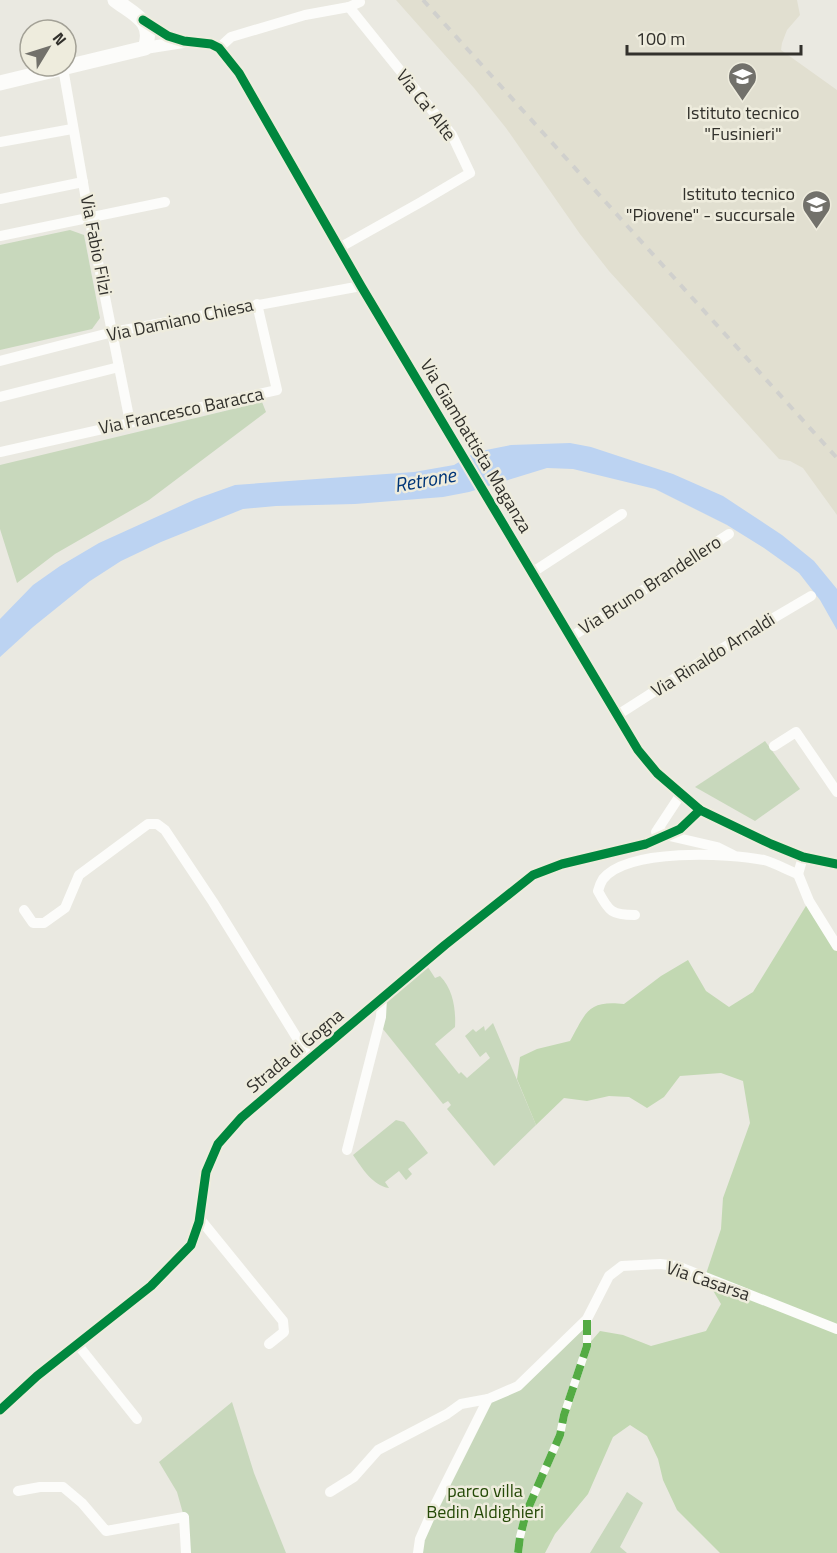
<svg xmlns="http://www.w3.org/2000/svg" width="837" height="1553" font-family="'Titillium Web',sans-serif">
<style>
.built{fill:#e1dfd0}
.green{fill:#c8d8bc}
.forest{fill:#c2d8b2}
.water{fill:#bcd3f2}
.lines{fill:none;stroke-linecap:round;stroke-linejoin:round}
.pedestrian{stroke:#fcfcfa;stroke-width:8}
.minor{stroke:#fcfcfa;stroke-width:10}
.tertiary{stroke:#fcfcfa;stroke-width:12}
.secondary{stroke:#fcfcfa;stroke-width:15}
.rail{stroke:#d0d0cd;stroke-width:4;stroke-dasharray:8 8;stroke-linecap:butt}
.quiet{stroke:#54ab44;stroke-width:8;stroke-dasharray:15 8;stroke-linecap:butt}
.cycleway-casing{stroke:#eeecdd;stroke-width:13}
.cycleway{stroke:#00873e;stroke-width:9}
.labels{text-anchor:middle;stroke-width:5;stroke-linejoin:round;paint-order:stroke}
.street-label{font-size:18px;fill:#32312c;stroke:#eeecdd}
.poi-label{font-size:18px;fill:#32312c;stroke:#eeecdd}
.park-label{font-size:18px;fill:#254907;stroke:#eeecdd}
.water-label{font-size:20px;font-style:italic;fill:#003678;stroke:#eeecdd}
</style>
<rect width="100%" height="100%" fill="#eae9e1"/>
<polygon class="built" points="396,0 797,0 800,15 787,30 782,43 781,50 837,90 837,515 803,468 790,461 779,459 609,271 580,234 506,128 474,88"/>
<g class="green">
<polygon points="70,230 84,235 100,318 92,329 0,350 0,245"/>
<polygon points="262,402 266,412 149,500 55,554 17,583 0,529 0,465"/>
<polygon points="765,741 800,789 755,821 695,787"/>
<path d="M426 964 435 978 440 976C453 989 456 1009 455 1027L435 1044 459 1074 461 1072 467 1078 490 1058 486 1052 480 1057 465 1036 473 1029 476 1032 484 1026 485 1031 493 1023 536 1125 494 1166 447 1109 451 1105 448 1101 443 1104 379 1024 384 999Z"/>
<path d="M396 1120 404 1122 428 1153 408 1169 412 1174 406 1180 399 1171 385 1182 389 1188C373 1186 362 1168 353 1155Z"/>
<polygon points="587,1319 587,1346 518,1553 418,1553 488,1399 518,1385"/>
<polygon points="232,1402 254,1473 286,1553 186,1553 184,1517 177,1492 159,1462"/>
<polygon points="627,1492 643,1503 620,1547 627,1553 590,1553"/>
</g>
<path class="forest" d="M809 901 837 946V1553H720L677 1510 663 1480 658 1459 647 1436 630 1425 613 1437 588 1494 555 1534 545 1553H519L520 1537 560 1435 587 1346 600 1331 623 1335 651 1346 706 1331 721 1304 705 1277 721 1229 723 1198 750 1123 743 1081 721 1073 680 1076 664 1097 647 1108 629 1097 609 1096 587 1101 564 1098 536 1125 517 1079 520 1057 537 1049 570 1041C586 1013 587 1000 624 1004L661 976 688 960 706 991 729 1007 753 992Z"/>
<polygon class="water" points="570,443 591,447 673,474 723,496 782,535 814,561 837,589 837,630 820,600 799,573 764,548 727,525 655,489 573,469 547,468 469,492 443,497 355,504 276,506 243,509 161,542 121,561 90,581 33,627 0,657 0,619 33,585 60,566 99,543 196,499 235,485 414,472 454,465 476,452 511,445"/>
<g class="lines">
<polyline class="pedestrian" points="518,1553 520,1537 526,1513 560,1435 564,1415 587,1346 587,1319"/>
<g class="minor">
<polyline points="219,48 231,37 305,15 349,7 360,2"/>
<polyline points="63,68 89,217 130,422"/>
<polyline points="0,142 72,129"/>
<polyline points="0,199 83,182"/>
<polyline points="0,236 165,202"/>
<polyline points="339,248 421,202 470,173 452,135 349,7"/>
<polyline points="0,361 113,332 361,286"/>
<polyline points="0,397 119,367"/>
<polyline points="0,452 277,390 257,304"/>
<polyline points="533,572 622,514"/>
<polyline points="571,637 729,534"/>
<polyline points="616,716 716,652 811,596"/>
<polyline points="774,746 796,732 837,792"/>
<polyline points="659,828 665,835 717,847 733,855"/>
<polyline points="656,832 681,794"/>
<polyline points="798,874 809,901 837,946"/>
<polyline points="24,910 33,923 44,923 65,908 79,875 148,824 157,824 165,830 213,902 310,1059"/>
<path d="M635 915C612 915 609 912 598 891 599 887 601 882 603 879 628 848 728 853 764 860 775 863 787 870 798 874L803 857"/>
<polyline points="347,1150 381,1017 382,998"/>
<polyline points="200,1219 283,1321 284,1332 269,1344"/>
<polyline points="78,1345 137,1419"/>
<polyline points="0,1410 37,1376 151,1286 191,1245 199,1222 206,1172 218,1144 241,1118 310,1059 445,945 533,875 562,864 646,844 680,829 700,810"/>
<polyline points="18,1491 40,1487 63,1487 82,1503 106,1531 184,1517 186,1553"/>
<polyline points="330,1492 354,1477 378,1450 447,1414 461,1404 488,1399"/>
<polyline points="418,1553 420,1539 436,1503 488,1399 518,1386 587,1319 609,1276 622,1266 660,1264 677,1266 837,1329"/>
</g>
<g class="tertiary">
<polyline points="143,20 168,36 184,41 211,44 219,48 239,73 361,286 638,750 657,773 700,810 771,844 803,857 837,864"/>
<polyline points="145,48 183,42"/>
</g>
<path class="secondary" d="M0 83 145 48C155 21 133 14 115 0"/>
<polyline class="rail" points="423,0 837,458"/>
<polyline class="quiet" points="518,1553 520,1537 526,1513 560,1435 564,1415 587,1346 587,1319"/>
<defs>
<g id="cycleway">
<polyline points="143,20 168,36 184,41 211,44 219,48 239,73 361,286 638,750 657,773 700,810 771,844 803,857 837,864"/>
<polyline points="0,1410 37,1376 151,1286 191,1245 199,1222 206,1172 218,1144 241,1118 310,1059 445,945 533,875 562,864 646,844 680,829 700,810"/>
</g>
</defs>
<use href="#cycleway" class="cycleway-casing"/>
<use href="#cycleway" class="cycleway"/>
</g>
<defs>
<symbol id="school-pin" viewBox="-11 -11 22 30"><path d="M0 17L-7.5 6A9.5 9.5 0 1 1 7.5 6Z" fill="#72716b" stroke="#eeecdd"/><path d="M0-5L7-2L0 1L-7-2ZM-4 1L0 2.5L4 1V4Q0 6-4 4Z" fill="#fff"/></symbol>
</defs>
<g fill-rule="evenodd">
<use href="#school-pin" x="726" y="60" width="33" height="45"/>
<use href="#school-pin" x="800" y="188" width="33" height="45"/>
</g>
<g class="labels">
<g class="street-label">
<text transform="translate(426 105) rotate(52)" y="6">Via Ca' Alte</text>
<text transform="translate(96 245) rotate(79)" y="6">Via Fabio Filzi</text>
<text transform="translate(180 320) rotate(-12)" y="6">Via Damiano Chiesa</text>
<text transform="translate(181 411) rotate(-12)" y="6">Via Francesco Baracca</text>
<text transform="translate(476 446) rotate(59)" y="6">Via Giambattista Maganza</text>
<text transform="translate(650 585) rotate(-33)" y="6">Via Bruno Brandellero</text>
<text transform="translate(713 655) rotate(-32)" y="6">Via Rinaldo Arnaldi</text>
<text transform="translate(295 1051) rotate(-40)" y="6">Strada di Gogna</text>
<text transform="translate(708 1281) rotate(19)" y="6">Via Casarsa</text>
</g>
<g class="poi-label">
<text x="743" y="119">Istituto tecnico<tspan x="743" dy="21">"Fusinieri"</tspan></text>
<text x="795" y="200" text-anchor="end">Istituto tecnico<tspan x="795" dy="21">"Piovene" - succursale</tspan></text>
</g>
<g class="park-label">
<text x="485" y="1497">parco villa<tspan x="485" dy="21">Bedin Aldighieri</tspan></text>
</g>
<g class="water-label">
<text transform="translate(425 480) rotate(-10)" y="7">Retrone</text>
</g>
</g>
<g transform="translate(48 48) rotate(52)"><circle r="28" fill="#eeecdd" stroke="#a3a196" stroke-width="1.5"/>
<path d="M0-4.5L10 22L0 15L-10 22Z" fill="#72716b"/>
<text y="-9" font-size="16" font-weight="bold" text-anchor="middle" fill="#32312c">N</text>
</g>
<path d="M627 45v9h174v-9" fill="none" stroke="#32312c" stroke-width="3"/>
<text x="636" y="45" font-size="18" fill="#32312c" stroke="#eeecdd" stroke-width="4.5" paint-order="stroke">100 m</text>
</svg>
